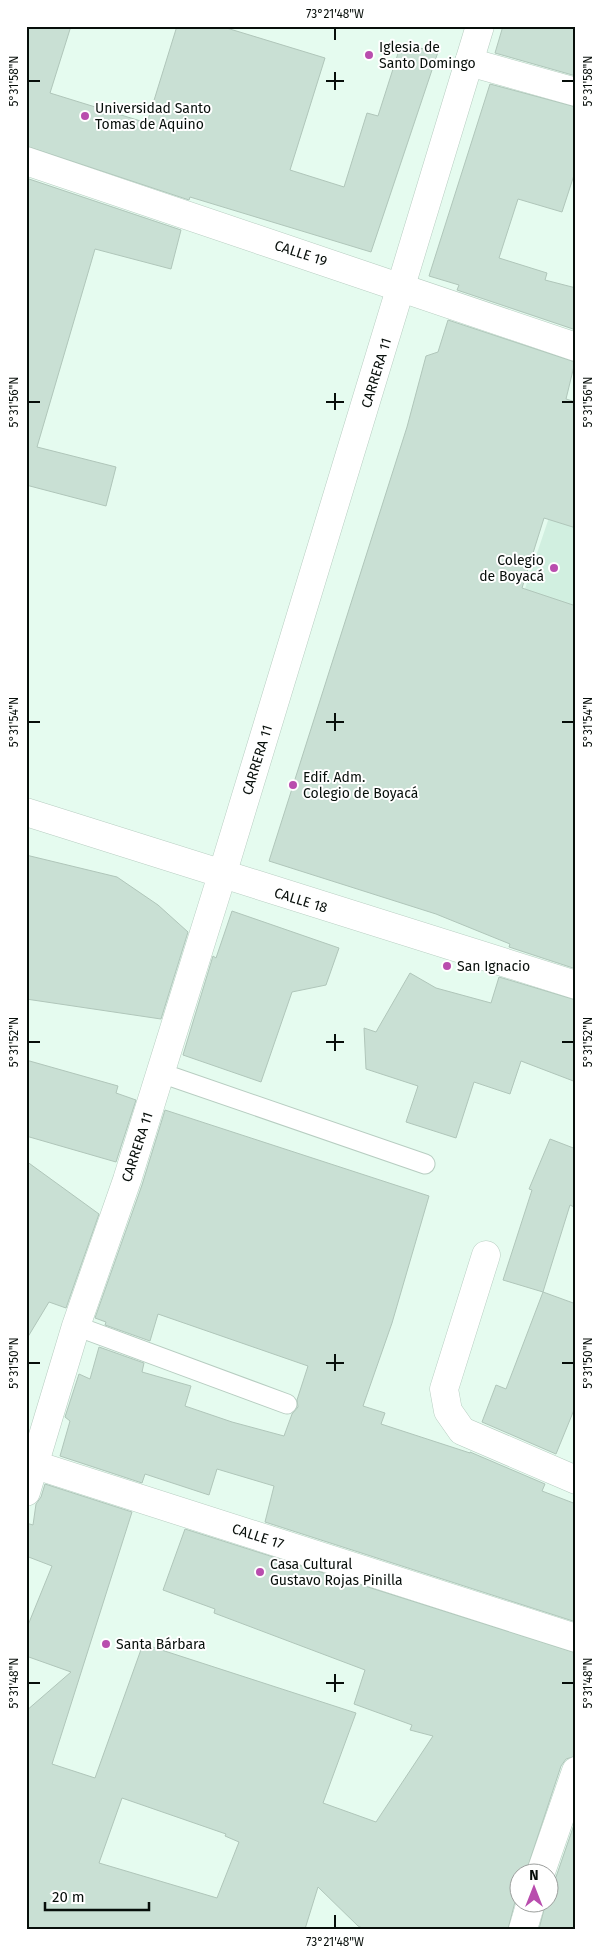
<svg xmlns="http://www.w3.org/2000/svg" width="602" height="1955" font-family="'Fira Sans',sans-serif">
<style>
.built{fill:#d1efe0}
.building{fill:#c9e0d4;stroke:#b0c6ba;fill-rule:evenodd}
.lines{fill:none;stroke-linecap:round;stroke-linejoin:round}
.service-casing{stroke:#b7cdc1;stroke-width:21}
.pedestrian-casing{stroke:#b7cdc1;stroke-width:29}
.minor-casing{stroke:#b7cdc1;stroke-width:29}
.secondary-casing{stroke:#b7cdc1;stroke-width:29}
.service{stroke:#fff;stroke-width:19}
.pedestrian{stroke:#fff;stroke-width:28}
.minor{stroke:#fff;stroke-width:28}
.secondary{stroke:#fff;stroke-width:28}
.ticks{fill:none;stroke:#070e0a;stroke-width:2}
.poi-dot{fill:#b94dae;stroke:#fff;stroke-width:2}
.labels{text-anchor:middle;stroke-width:4;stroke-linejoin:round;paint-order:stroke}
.poi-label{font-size:14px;fill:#070e0a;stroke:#fff;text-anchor:start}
.street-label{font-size:14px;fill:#070e0a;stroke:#fff}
.neatline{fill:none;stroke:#070e0a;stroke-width:2}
.ticks-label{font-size:12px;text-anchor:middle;fill:#070e0a}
</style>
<rect width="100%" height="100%" fill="#e5fbef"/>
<polygon class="built" points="561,482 576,482 576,677 503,654"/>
<g class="building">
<polygon points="26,26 71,26 50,93 147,123 177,26 220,26 325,58 290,170 344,187 367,113 378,116 401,44 438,52 371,252 190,197 189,200 26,146"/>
<polygon points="503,26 576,26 576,76 495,53"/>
<polygon points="490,84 576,107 576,169 562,212 518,199 499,258 547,273 545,280 576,288 576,330 457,290 459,285 429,276"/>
<polygon points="26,178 181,230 171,269 95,249 37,447 116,467 106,506 26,485"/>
<polygon points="448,320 575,362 566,399 576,402 576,528 544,518 522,588 576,606 576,969 509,947 510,944 436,914 269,861 407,427 426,356 438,352"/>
<polygon points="26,855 117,877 158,905 188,932 161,1019 26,999"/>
<polygon points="232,911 339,948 326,985 292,992 261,1082 183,1055 213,956 216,958"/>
<polygon points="410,973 436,988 491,1003 499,977 576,1000 576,1082 521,1061 510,1094 474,1082 456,1138 406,1122 418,1086 366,1069 364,1028 376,1032"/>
<polygon points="26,1060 118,1086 116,1093 136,1100 116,1162 26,1136"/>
<polygon points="165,1110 429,1196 392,1323 363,1406 385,1413 381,1424 470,1453 470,1452 545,1484 542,1491 576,1504 576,1622 265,1522 274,1486 217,1469 209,1495 145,1474 142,1483 60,1456 70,1421 65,1417 79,1374 90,1379 99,1347 144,1363 142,1372 191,1386 185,1406 232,1422 284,1436 292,1414 298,1407 297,1400 308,1366 158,1314 150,1341 105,1325 106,1322 95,1318 142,1185"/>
<polygon points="550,1139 576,1149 576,1208 570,1205 543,1292 503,1280 532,1190 529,1189"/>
<polygon points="26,1161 99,1214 66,1308 49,1302 26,1340"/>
<polygon points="543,1292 576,1304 576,1405 556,1454 482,1422 496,1385 506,1389"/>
<path d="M45 1484 132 1512 52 1764 95 1778 143 1644 356 1713 323 1803 376 1822 433 1736 410 1730 412 1725 354 1704 365 1670 214 1613 215 1609 163 1590 185 1529 576 1653V1756L566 1759 561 1766 526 1872H520V1892L516 1898 508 1929H364L358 1926 318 1887 305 1929H26V1711L71 1672 26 1656V1630L52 1566 26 1556V1523L33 1525 36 1504 41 1497ZM122 1798 226 1834 225 1836 239 1842 217 1898 99 1863Z"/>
<polygon points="576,1819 576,1929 539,1929 546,1902 550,1902 550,1885 556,1877"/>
</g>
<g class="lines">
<defs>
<g id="service">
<polyline points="161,1073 425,1164"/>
<polyline points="76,1326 287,1404"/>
</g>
<g id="pedestrian">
<polyline points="469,62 576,92"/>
<polyline points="26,161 576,347"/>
<polyline points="486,1255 444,1389 448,1411 462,1431 576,1480"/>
<polyline points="541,1872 576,1771"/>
<polyline points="523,1929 531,1902"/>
</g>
<g id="minor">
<polyline points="26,812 576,985"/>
<polyline points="26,1462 576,1638"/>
</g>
<polyline id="secondary" points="26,1492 76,1326 127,1180 222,875 480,26"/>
</defs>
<use href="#service" class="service-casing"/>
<use href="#pedestrian" class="pedestrian-casing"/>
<use href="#minor" class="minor-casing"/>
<use href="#secondary" class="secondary-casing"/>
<use href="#service" class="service"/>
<use href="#pedestrian" class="pedestrian"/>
<use href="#minor" class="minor"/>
<use href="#secondary" class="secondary"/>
</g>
<path class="ticks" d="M335 28V40M335 72V90M28 81H40M326 81H344M562 81H574M335 393V410M28 402H40M326 402H344M562 402H574M335 713V731M28 722H40M326 722H344M562 722H574M335 1034V1051M28 1042H40M326 1042H344M562 1042H574M335 1354V1371M28 1363H40M326 1363H344M562 1363H574M335 1674V1692M28 1683H40M326 1683H344M562 1683H574M335 1915V1928"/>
<g class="poi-dot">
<circle cx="369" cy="55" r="5"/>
<circle cx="85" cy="116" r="5"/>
<circle cx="554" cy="568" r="5"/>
<circle cx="293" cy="785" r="5"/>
<circle cx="447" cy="966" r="5"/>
<circle cx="260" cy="1572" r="5"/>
<circle cx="106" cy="1644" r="5"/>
</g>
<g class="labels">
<g class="poi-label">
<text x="379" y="52">Iglesia de<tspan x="379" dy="16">Santo Domingo</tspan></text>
<text x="95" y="113">Universidad Santo<tspan x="95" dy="16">Tomas de Aquino</tspan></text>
<text x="544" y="565" text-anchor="end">Colegio<tspan x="544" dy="16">de Boyacá</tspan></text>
<text x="303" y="782">Edif. Adm.<tspan x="303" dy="16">Colegio de Boyacá</tspan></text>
<text x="457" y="971">San Ignacio</text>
<text x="270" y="1569">Casa Cultural<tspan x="270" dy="16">Gustavo Rojas Pinilla</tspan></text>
<text x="116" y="1649">Santa Bárbara</text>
</g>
<g class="street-label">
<text transform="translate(301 253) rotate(18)" y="5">CALLE 19</text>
<text transform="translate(376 373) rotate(-73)" y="5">CARRERA 11</text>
<text transform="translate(257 760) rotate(-73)" y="5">CARRERA 11</text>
<text transform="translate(301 900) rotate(17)" y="5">CALLE 18</text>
<text transform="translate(137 1147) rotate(-72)" y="5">CARRERA 11</text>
<text transform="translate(258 1536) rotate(18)" y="5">CALLE 17</text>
</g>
</g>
<rect width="602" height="1955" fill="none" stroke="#ffffff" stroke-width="55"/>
<g transform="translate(534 1888)"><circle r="24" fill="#ffffff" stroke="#9c9f9d"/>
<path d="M0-4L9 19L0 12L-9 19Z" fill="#b94dae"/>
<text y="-8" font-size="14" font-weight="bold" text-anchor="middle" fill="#070e0a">N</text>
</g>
<path d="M45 1902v8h104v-8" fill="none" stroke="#070e0a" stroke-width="2.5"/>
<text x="52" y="1902" font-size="15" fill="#070e0a" stroke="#ffffff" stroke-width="4" paint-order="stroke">20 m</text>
<rect x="28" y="28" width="546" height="1900" class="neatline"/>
<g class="ticks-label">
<text x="335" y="18">73°21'48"W</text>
<text transform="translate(14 81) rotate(-90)" y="4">5°31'58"N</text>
<text transform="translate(588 81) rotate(-90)" y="4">5°31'58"N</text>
<text transform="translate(14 402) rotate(-90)" y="4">5°31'56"N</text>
<text transform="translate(588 402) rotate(-90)" y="4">5°31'56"N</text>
<text transform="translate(14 722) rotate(-90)" y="4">5°31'54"N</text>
<text transform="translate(588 722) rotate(-90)" y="4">5°31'54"N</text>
<text transform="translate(14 1042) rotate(-90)" y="4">5°31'52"N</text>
<text transform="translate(588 1042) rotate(-90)" y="4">5°31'52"N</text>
<text transform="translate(14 1363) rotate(-90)" y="4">5°31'50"N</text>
<text transform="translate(588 1363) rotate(-90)" y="4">5°31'50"N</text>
<text transform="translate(14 1683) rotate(-90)" y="4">5°31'48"N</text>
<text transform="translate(588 1683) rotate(-90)" y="4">5°31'48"N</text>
<text x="335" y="1946">73°21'48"W</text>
</g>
</svg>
